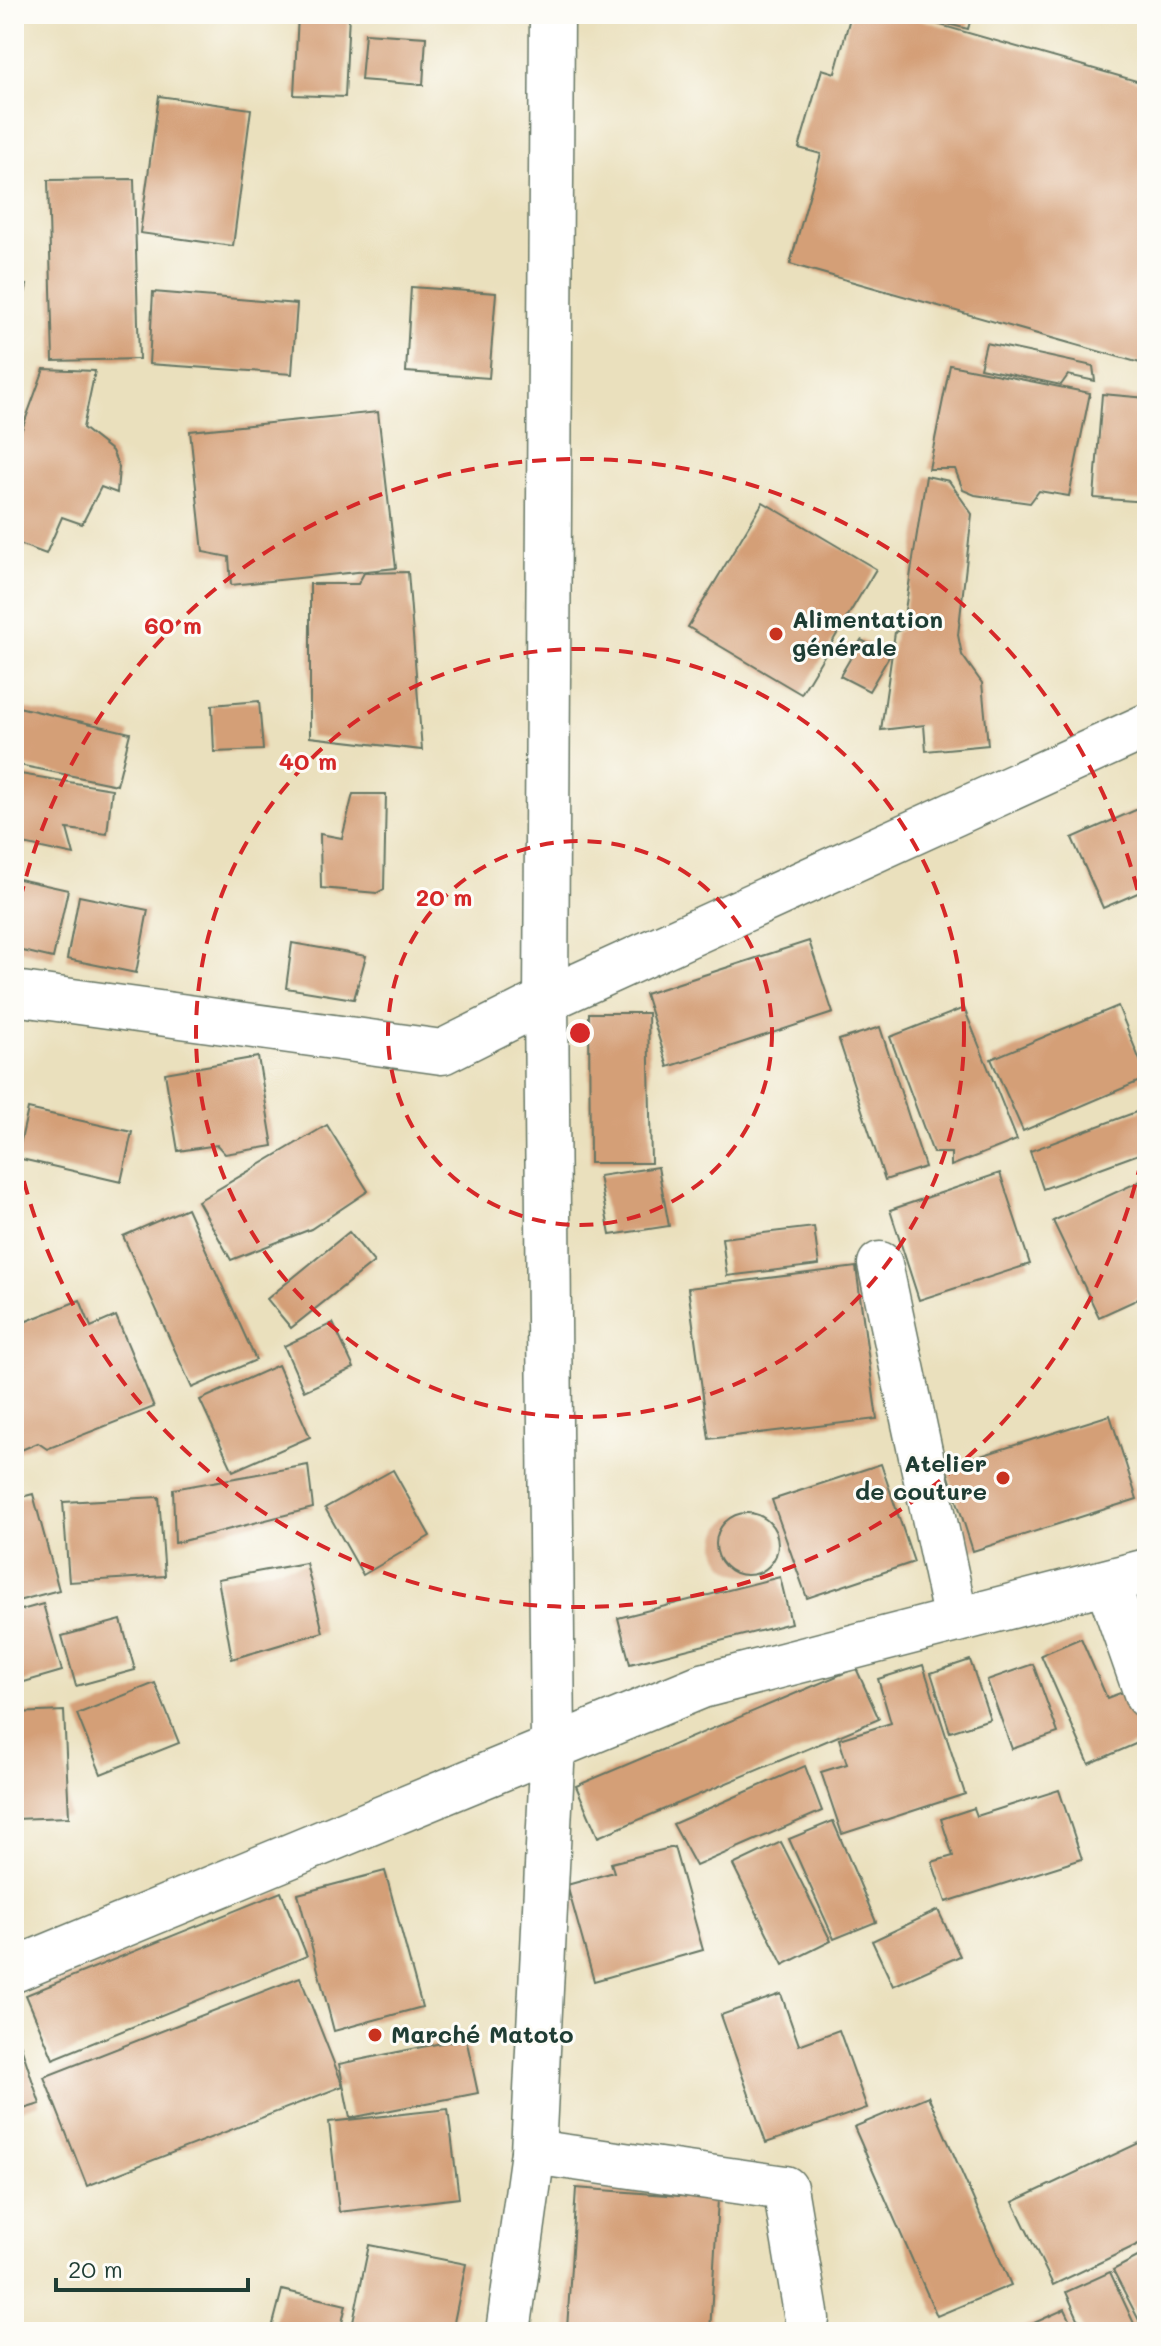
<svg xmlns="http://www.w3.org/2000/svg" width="1161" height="2346" font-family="Mali,sans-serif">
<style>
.building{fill:#d49f77}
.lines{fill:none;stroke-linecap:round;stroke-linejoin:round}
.minor-casing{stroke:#667664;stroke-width:47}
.minor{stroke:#fff;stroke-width:44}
.ring{fill:none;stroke:#d62828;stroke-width:4;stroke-dasharray:14 10}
.poi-dot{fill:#c8321e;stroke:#fdfcf7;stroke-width:3}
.labels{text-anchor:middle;stroke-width:6;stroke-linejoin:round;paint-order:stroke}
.poi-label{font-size:24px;font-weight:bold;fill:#1f3d34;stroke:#fdfcf7;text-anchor:start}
.centre{fill:#d62828;stroke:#fdfcf7;stroke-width:4}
.ring-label{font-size:24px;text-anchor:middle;font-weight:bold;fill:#d62828;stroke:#fdfcf7;stroke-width:6;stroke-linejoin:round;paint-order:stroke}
</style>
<rect width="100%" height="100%" fill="#fdfcf7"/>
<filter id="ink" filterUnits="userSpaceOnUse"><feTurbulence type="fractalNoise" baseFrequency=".0125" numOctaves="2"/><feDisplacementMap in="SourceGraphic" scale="16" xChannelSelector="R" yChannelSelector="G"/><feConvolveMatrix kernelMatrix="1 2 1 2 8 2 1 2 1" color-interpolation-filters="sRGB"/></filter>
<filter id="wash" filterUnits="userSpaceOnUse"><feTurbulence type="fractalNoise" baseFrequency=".006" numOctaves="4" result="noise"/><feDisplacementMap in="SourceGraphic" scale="32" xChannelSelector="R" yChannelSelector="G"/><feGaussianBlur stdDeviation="1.8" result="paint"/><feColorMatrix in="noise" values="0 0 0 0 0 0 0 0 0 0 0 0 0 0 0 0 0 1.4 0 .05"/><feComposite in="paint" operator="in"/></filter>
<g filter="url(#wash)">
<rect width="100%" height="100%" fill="#eae0bd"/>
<g id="blocks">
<g class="building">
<polygon points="298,14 349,14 345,97 294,95"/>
<polygon points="851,14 902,14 1147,84 1147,365 790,264 821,154 799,148 822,69 835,73"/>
<polygon points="908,14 972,14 968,29"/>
<polygon points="365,33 426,37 423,85 361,80"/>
<polygon points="159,96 251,109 233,246 140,233"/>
<polygon points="134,179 139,359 53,361 48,180"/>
<polygon points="14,284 27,285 15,339 14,339"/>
<polygon points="411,287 496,293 489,378 406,372"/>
<polygon points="153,292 297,304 292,374 149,364"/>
<polygon points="986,343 1093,366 1095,381 1068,375 1061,385 980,368"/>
<polygon points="950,365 1090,393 1069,496 1039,491 1030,503 975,495 963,490 955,469 929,469"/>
<polygon points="44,369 95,371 83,428 112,451 119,467 117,493 101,487 82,524 62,517 46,554 14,542 14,451"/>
<polygon points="1102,394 1147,398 1147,502 1094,498"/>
<polygon points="378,412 396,568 231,585 229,557 203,552 190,431"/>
<polygon points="926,476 949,481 972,514 958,635 962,655 982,683 988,745 926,751 924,725 881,730 895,632 902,629"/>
<polygon points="763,502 876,569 801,694 688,627"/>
<polygon points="408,572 422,750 310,737 310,584 358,584 364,573"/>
<polygon points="861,640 890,655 869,691 840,676"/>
<polygon points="259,701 263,750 214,752 212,705"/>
<polygon points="14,706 130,733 117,785 14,764"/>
<polygon points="14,773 112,789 107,834 67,829 74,855 14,842"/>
<polygon points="353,794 386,794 384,889 377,893 321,888 320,834 342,838"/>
<polygon points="1147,805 1147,889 1103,908 1072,838"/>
<polygon points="14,878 68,890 53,958 14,949"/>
<polygon points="79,896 148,910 136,973 67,959"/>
<polygon points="809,941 833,1013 668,1067 645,994"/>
<polygon points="292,943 366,956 354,999 286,988"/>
<polygon points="1118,1006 1147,1078 1023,1131 991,1059"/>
<polygon points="964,1008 1017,1140 951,1166 951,1153 933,1153 890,1037"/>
<polygon points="589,1013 648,1013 651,1163 590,1163"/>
<polygon points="880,1027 925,1167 885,1180 839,1040"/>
<polygon points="258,1057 273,1146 225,1154 217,1145 178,1151 165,1073"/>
<polygon points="1147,1108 1147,1151 1043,1189 1030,1151"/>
<polygon points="28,1109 132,1132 121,1182 17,1158"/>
<polygon points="327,1125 368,1191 311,1229 231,1260 198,1201"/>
<polygon points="658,1167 669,1226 610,1235 599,1176"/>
<polygon points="1000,1173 1030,1264 919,1300 890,1210"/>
<polygon points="1147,1178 1147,1295 1099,1317 1053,1221"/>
<polygon points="187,1208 256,1360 192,1388 123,1236"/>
<polygon points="814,1227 819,1265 727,1276 722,1238"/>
<polygon points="349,1232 374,1262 291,1328 267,1299"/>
<polygon points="856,1267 877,1419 709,1439 688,1288"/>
<polygon points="80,1300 91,1327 116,1316 154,1407 47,1449 38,1443 14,1453 14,1326"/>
<polygon points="333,1323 354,1368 304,1391 284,1346"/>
<polygon points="278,1365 310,1437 233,1471 200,1400"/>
<polygon points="1110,1415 1137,1499 973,1551 946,1467"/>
<polygon points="881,1464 914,1562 807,1598 772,1500"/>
<polygon points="308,1465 313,1508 175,1543 173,1489"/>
<polygon points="393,1470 430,1536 363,1575 325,1508"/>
<polygon points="33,1494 59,1590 14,1602 14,1499"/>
<polygon points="159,1497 165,1576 69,1582 63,1502"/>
<circle cx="747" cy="1544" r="31"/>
<polygon points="306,1563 323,1632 232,1659 218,1579"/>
<polygon points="780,1577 791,1623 630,1664 618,1618"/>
<polygon points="43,1604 62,1671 14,1685 14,1612"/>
<polygon points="121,1620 135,1670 76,1686 62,1636"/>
<polygon points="1081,1638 1107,1698 1131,1689 1147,1728 1147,1739 1089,1764 1041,1655"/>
<polygon points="970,1660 990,1719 950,1732 931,1673"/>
<polygon points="1033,1664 1058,1733 1012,1749 987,1680"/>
<polygon points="923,1665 965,1794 842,1834 821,1772 847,1764 839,1739 891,1723 878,1679"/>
<polygon points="856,1668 879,1719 598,1837 576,1786"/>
<polygon points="155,1683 179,1743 101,1774 77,1714"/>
<polygon points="64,1711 69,1817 14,1819 14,1713"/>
<polygon points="805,1766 822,1811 696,1866 673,1824"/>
<polygon points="1059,1790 1082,1859 946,1902 932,1862 953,1856 941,1819 974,1808 977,1816"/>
<polygon points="833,1821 876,1922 834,1939 789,1839"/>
<polygon points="781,1842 831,1941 783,1965 733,1865"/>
<polygon points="674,1847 703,1950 594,1981 567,1885 614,1872 611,1863"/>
<polygon points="385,1871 422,2007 334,2031 298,1894"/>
<polygon points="281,1892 307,1956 53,2059 26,1995"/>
<polygon points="938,1910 960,1956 893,1986 872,1941"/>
<polygon points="300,1977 343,2086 87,2186 44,2077"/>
<polygon points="781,1994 799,2045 839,2030 867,2108 766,2143 721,2015"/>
<polygon points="466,2038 478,2093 350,2118 339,2064"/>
<polygon points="20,2043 40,2104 14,2112 14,2045"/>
<polygon points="928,2096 1011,2285 937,2316 854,2127"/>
<polygon points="448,2109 459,2198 339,2212 329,2122"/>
<polygon points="1143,2141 1147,2150 1147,2240 1053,2285 1013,2202"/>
<polygon points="576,2188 718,2199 710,2332 567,2329"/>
<polygon points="369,2245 466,2264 452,2332 351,2332"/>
<polygon points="1147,2252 1147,2332 1145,2332 1113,2270"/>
<polygon points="1110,2272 1138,2332 1084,2332 1066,2292"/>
<polygon points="282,2290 346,2305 340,2332 271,2332"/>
<polygon points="1065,2309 1076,2332 1014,2332"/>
</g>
</g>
</g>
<g filter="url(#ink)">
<use href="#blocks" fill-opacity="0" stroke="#667664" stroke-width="2"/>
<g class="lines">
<defs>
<g id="minor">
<polyline points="14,993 442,1052 546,1000 1147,726"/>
<polyline points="880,1264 956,1620"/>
<polyline points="1107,1582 1147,1696"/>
<polyline points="14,1970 702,1686 1147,1571"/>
<polyline points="533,2152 785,2188 807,2319"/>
<polyline points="508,2332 533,2152 553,1745 546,1000 552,14"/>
</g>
</defs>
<use href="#minor" class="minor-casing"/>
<use href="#minor" class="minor"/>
</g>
</g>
<g class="ring">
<circle cx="580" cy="1033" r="192"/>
<circle cx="580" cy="1033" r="384"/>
<path d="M1146 1138A576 576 0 0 1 15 1143M15 923A576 576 0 0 1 1146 928"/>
</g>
<g class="poi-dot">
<circle cx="776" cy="634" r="8"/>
<circle cx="1003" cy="1478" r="8"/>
<circle cx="375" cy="2035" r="8"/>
</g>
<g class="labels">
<g class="poi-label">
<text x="792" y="628">Alimentation<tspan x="792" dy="28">générale</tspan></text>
<text x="987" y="1472" text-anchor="end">Atelier<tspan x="987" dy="28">de couture</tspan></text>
<text x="391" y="2043">Marché Matoto</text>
</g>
</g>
<circle cx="580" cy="1033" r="12" class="centre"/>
<g class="ring-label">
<text x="173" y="634">60 m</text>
<text x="308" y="770">40 m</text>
<text x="444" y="906">20 m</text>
</g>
<rect width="1161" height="2346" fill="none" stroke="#fdfcf7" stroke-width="48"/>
<path d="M56 2278v12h192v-12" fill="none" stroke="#1f3d34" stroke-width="4"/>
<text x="68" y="2278" font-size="24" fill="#1f3d34" stroke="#fdfcf7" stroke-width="6" paint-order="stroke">20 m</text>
</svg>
